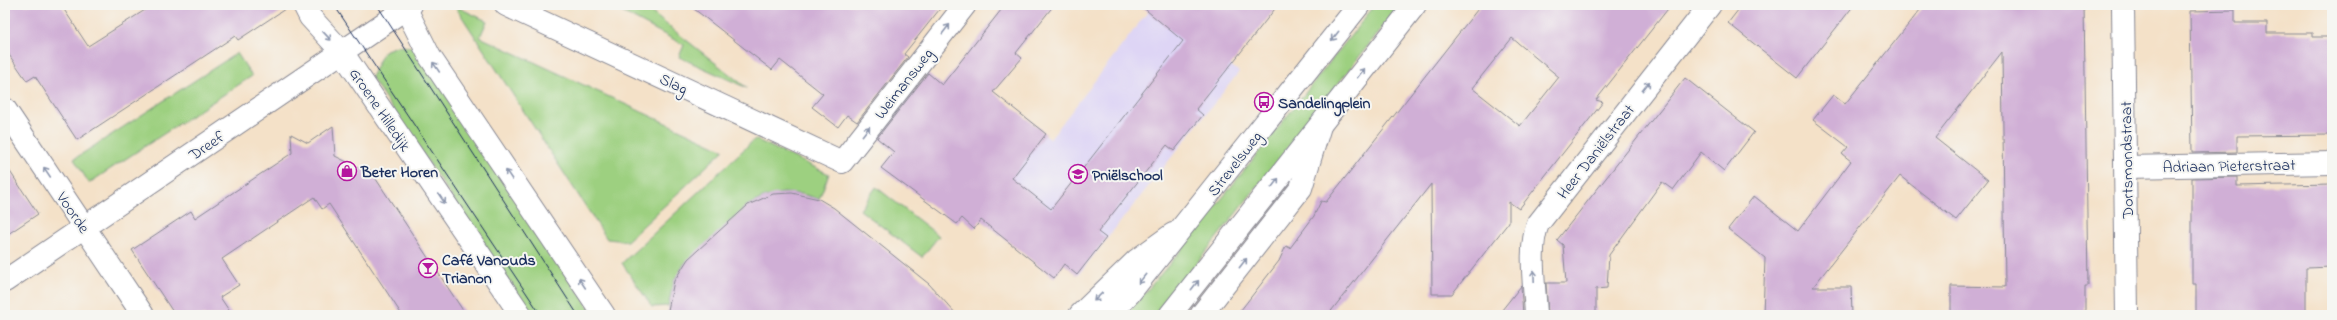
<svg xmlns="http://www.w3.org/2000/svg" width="2337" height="320" font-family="'Indie Flower',sans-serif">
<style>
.built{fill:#ded5f5}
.green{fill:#9dd080;stroke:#5c806f}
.building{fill:#d0afd6;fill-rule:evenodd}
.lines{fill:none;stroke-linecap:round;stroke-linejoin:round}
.minor-casing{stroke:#888893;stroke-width:24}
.tertiary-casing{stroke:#888893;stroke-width:24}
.primary-casing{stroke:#888893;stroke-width:24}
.minor{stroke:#fff;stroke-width:22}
.tertiary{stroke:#fff;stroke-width:22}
.primary{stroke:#fff;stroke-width:22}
.tram{stroke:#1b2f5e;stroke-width:1}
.oneway{stroke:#8d97ae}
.labels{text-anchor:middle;stroke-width:4;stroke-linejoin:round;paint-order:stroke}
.street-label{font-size:16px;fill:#1b2f5e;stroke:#f6f6f2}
.poi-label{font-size:16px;font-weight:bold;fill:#1b2f5e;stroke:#f6f6f2;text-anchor:start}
</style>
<rect width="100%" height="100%" fill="#f6f6f2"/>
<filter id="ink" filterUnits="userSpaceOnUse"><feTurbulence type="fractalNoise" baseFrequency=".025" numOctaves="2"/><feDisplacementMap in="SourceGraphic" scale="8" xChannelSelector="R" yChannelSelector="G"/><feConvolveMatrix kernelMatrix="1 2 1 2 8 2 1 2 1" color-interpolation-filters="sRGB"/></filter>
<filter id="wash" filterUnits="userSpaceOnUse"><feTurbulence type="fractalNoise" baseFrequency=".012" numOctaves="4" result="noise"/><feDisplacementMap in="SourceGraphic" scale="16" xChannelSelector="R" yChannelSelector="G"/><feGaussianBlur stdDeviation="0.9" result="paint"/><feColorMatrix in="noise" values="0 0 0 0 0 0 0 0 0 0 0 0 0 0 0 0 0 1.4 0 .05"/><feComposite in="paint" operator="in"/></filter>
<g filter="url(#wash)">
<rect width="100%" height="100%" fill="#f4e1c8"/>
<polygon class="built" points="1153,5 1156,5 1239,72 1079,274 1064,261 970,209 1034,127 1050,139"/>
<g class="green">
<polygon points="609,5 642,5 747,88 679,57 684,45"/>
<polygon points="1375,5 1400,5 1156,315 1126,315 1178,254"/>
<polygon points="455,6 487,21 480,37 724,150 627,241 607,239"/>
<polygon points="397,46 415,47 594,315 531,315 371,77 384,51"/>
<polygon points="237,53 252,76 89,183 74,159"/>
<polygon points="755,139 829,174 819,199 802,194 783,193 765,197 748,205 684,264 674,281 668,306 652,307 622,263"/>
<polygon points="876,187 939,236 922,257 860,210"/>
</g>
<g id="blocks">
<g class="building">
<polygon points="5,5 61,5 88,46 153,5 291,5 238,40 235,36 77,140 35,76 27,81 5,49"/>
<polygon points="689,5 943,5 904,54 908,57 857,122 847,115 838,127 812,107 823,94 780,60 772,70"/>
<polygon points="1005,5 1054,5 1016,53 1022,58 993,92 1046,134 1012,178 1051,209 1183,41 1140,5 1278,5 1196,109 1203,115 1174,151 1167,145 1098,232 1106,238 1077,275 1064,264 1054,278 981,220 974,229 962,218 957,224 881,168 894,152 877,138 928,73 942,85"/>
<path d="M1481 5H1671L1596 100 1603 102 1519 209 1509 202V222L1452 294H1432L1431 184 1328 315H1237L1279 261 1286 246 1290 248 1314 216 1321 201 1326 202ZM1512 38 1559 77 1520 126 1472 88Z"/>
<polygon points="1742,5 1854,5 1797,78 1728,23"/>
<polygon points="1924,5 2084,5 2088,286 2085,286 2085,315 1951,313 1951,286 2005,287 2002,52 1935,138 1988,180 1956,220 1900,176 1813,287 1851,287 1852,315 1763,315 1765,258 1728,229 1754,196 1798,231 1851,161 1842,154 1848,147 1813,120 1833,95 1845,104"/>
<polygon points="2235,10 2235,23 2267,23 2267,33 2313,33 2313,37 2332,37 2332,135 2237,136 2237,152 2192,153 2190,11"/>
<polygon points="1685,78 1754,132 1724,171 1701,152 1673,190 1662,182 1609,255 1607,288 1596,289 1596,315 1548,315 1546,283 1566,283 1563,245 1557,240"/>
<polygon points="333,126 335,156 363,170 368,167 466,315 402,315 329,204 322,209 314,197 222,259 239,285 220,297 232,315 175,315 132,250 191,211 195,218 292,153 291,134 308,143"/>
<polygon points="5,164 38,214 5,236"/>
<polygon points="2237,177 2237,186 2332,184 2332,267 2306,268 2306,315 2196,315 2196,284 2192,284 2192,178"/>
<polygon points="792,193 819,199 834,208 929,284 957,315 667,315 674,281 688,259 748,205 773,194"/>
<polygon points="1521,286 1523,315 1498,315"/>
</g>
</g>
</g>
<g filter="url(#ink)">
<use href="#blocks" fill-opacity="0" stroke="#888893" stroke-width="1"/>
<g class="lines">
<defs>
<g id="minor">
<polyline points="506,5 842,162 965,5"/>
<polyline points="2123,5 2127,315"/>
<polyline points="5,109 143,315"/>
<polyline points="2126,167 2332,163"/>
<polyline points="5,281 411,5"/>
<polyline points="1080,315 1137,260 1173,234"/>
<polyline points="1201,315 1301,188 1320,126"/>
<path d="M1536 315C1535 288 1528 248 1538 224L1710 5"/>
</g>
<g id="tertiary">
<polyline points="304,5 310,17 342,52 521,315"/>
<polyline points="404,5 430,57 604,315"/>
</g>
<g id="primary">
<polyline points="1109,315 1129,294 1359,5"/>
<polyline points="1170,315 1415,5"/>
</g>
</defs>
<use href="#minor" class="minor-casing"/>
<use href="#tertiary" class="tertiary-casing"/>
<use href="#primary" class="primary-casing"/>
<use href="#minor" class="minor"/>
<use href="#tertiary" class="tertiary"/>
<use href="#primary" class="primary"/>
<g class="tram">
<polyline points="334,5 541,315"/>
<polyline points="377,5 578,315"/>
</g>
</g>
<defs><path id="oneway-shaft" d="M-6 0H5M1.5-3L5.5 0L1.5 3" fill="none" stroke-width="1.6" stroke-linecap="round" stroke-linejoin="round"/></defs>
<g class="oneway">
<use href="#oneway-shaft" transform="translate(946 29) rotate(-52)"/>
<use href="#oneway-shaft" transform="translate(327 36) rotate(47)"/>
<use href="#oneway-shaft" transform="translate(1335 36) rotate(128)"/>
<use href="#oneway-shaft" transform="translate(436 67) rotate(-124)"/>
<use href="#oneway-shaft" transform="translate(1361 73) rotate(-52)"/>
<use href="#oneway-shaft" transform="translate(1646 86) rotate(-52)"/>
<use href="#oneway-shaft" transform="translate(866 131) rotate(-52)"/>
<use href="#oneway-shaft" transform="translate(47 172) rotate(-124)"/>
<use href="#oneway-shaft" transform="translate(509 175) rotate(-124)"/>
<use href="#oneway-shaft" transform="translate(1275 183) rotate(-52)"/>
<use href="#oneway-shaft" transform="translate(442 199) rotate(56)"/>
<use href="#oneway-shaft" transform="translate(1243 263) rotate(-52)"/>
<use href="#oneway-shaft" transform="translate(1534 276) rotate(-92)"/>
<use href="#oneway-shaft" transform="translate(1142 279) rotate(129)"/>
<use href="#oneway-shaft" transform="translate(582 283) rotate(-124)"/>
<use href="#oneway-shaft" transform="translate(1195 285) rotate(-52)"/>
<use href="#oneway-shaft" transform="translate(1098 297) rotate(136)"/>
</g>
</g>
<defs>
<symbol id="bus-ring" viewBox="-11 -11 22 22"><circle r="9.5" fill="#f6f6f2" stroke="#b5179e" stroke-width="1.5"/><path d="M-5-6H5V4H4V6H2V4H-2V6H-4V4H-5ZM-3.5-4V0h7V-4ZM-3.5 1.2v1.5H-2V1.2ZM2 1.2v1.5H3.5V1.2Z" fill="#b5179e"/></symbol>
<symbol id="shop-ring" viewBox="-11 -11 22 22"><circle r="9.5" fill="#f6f6f2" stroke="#b5179e" stroke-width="1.5"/><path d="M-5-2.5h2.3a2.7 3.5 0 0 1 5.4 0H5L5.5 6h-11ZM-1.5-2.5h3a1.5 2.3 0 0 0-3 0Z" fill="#b5179e"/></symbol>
<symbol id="school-ring" viewBox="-11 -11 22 22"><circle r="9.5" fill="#f6f6f2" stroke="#b5179e" stroke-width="1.5"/><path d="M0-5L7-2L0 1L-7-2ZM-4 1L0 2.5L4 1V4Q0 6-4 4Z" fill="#b5179e"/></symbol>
<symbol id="bar-ring" viewBox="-11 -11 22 22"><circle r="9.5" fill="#f6f6f2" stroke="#b5179e" stroke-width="1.5"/><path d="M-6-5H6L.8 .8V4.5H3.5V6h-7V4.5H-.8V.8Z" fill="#b5179e"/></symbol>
</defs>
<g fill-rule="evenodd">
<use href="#bus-ring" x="1253" y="91" width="22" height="22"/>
<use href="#shop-ring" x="336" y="160" width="22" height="22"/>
<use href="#school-ring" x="1067" y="163" width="22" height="22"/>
<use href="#bar-ring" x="417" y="257" width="22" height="22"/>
</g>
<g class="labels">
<g class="street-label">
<text transform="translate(674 83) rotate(25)" y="6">Slag</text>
<text transform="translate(903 83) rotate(-52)" y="6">Weimansweg</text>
<text transform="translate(381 109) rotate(56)" y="6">Groene Hilledijk</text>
<text transform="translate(206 145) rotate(-34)" y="6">Dreef</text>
<text transform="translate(1595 151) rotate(-52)" y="6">Heer Daniëlstraat</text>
<text transform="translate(2126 160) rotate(-91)" y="6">Dortsmondstraat</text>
<text transform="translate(1234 163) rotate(-52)" y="6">Strevelsweg</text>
<text transform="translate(2229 165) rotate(-1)" y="6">Adriaan Pieterstraat</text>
<text transform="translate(74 212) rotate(56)" y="6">Voorde</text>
</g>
<g class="poi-label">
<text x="1278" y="108">Sandelingplein</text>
<text x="361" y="177">Beter Horen</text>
<text x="1092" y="180">Pniëlschool</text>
<text x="442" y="265">Café Vanouds<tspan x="442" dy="18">Trianon</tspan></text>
</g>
</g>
<rect width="2337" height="320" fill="none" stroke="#f6f6f2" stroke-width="20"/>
</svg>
